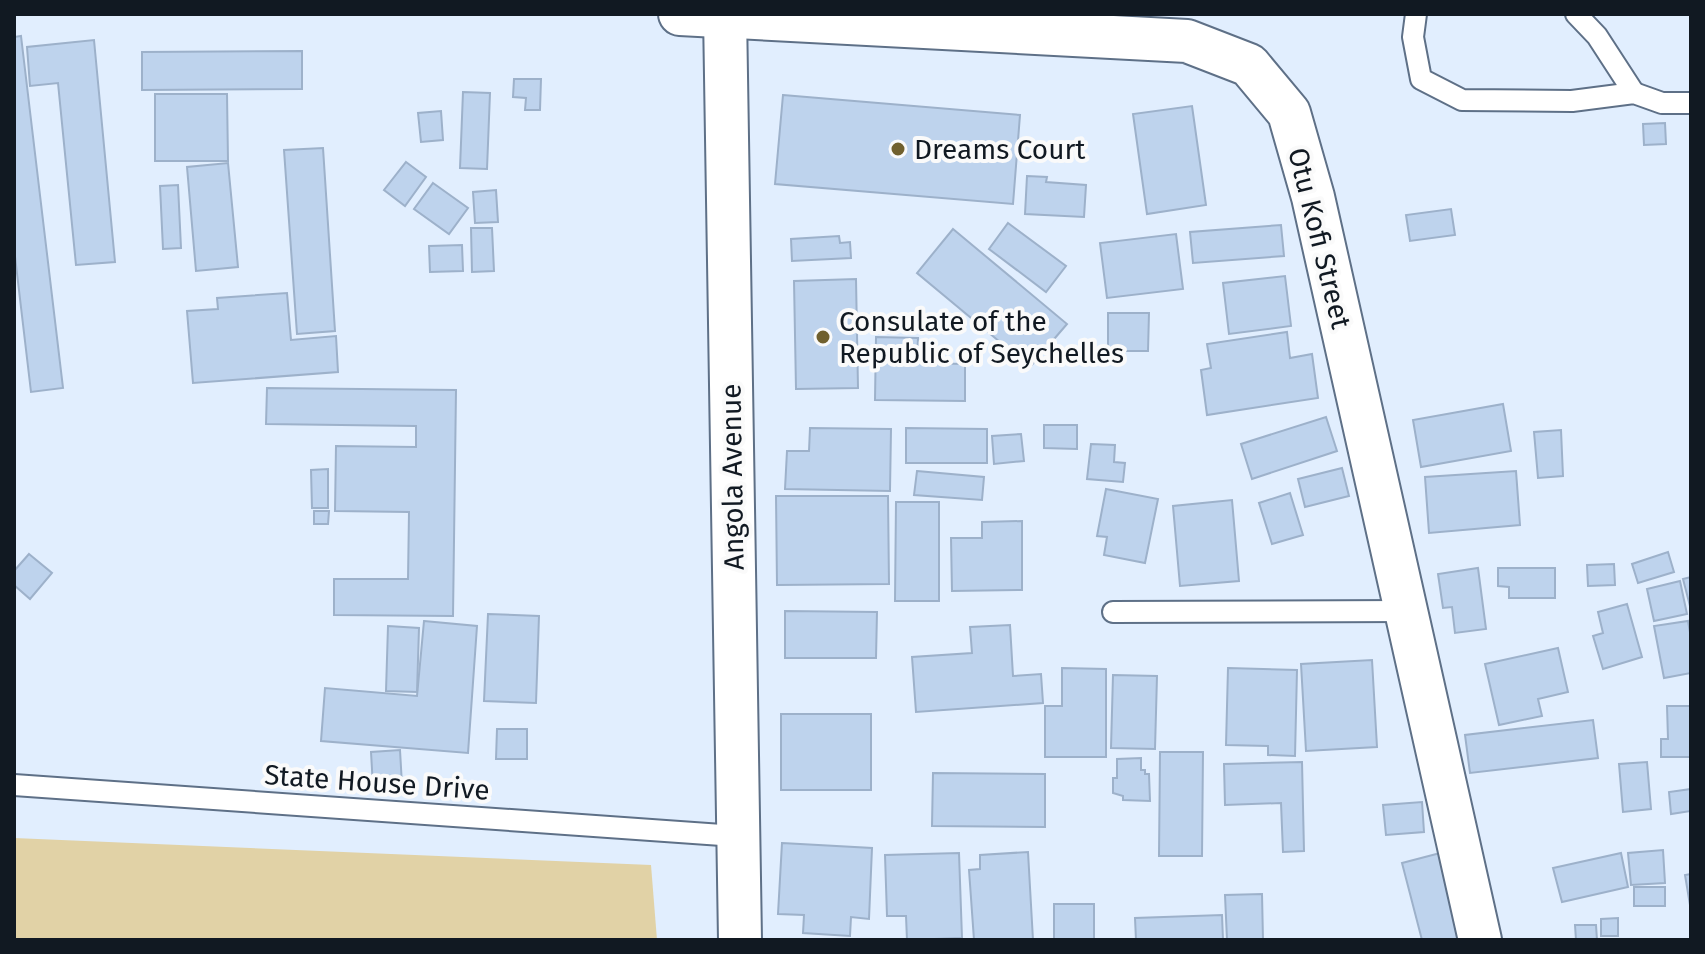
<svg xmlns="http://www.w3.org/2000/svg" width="1705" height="954" font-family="'Fira Sans',sans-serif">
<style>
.green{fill:#e1d2a6}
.building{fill:#bed3ed;stroke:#9db1ca;stroke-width:2}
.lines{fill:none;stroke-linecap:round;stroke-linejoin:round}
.service-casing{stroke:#5e7087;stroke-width:24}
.minor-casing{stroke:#5e7087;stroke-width:46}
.service{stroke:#fff;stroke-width:20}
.minor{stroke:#fff;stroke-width:42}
.poi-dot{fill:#70602e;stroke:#fafafa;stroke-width:3}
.labels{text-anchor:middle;stroke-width:8;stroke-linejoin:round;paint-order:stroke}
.poi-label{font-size:28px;fill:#111922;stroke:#fafafa;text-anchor:start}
.street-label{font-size:28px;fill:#111922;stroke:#fafafa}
</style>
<rect width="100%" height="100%" fill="#e1eefe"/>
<polygon class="green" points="14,838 651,865 657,940 14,940"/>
<g class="building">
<polygon points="21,36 63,388 31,392 14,248 14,37"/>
<polygon points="94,40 115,262 76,265 58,83 30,86 27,47"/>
<polygon points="302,51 302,89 142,90 142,52"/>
<polygon points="514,79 541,79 540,110 525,110 526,98 513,97"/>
<polygon points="463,92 490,93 487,169 460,168"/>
<polygon points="155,94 227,94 228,161 155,161"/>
<polygon points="783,95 1020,115 1013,204 775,184"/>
<polygon points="1192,106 1206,205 1147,214 1133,114"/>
<polygon points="441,111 443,140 421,142 418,113"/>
<polygon points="1665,123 1666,144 1644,145 1643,124"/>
<polygon points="323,148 335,331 297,334 284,150"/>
<polygon points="406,162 426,177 405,206 384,190"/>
<polygon points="228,163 238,267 196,271 187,167"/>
<polygon points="1027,176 1047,177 1046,182 1086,185 1084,217 1025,214"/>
<polygon points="433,183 468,208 449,234 414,209"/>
<polygon points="178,185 181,248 163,249 160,186"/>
<polygon points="496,190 498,222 475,223 473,192"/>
<polygon points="1451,209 1455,235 1410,241 1406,215"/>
<polygon points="1008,223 1066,266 1046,292 989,249"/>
<polygon points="1281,225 1284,256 1193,263 1190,232"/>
<polygon points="471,228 492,228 494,271 472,272"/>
<polygon points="953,229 1067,324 1030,367 917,273"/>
<polygon points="1176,234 1183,289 1107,298 1100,243"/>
<polygon points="839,236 840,243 850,242 851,258 792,261 791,239"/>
<polygon points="462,245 463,271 430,272 429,246"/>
<polygon points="1285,276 1291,326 1229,334 1223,283"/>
<polygon points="856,279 858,388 796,389 794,281"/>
<polygon points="287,293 291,340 336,336 338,372 193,383 187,311 218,309 217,298"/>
<polygon points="1108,313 1149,313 1148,351 1108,351"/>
<polygon points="1287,332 1290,358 1312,354 1318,398 1207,415 1201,370 1211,368 1207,344"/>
<polygon points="876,337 918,338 917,363 965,364 965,401 875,400"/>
<polygon points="267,388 456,390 453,616 334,615 334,579 408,579 409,512 335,511 336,446 416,447 416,426 266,424"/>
<polygon points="1503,404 1511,451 1421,467 1413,420"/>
<polygon points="1326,417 1337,451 1252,479 1241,444"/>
<polygon points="1044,425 1077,425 1077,449 1044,448"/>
<polygon points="810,428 891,429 890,491 785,489 787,451 809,451"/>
<polygon points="906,428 987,429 987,463 906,463"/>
<polygon points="1561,430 1563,476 1538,478 1534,432"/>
<polygon points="1021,434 1024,461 994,464 992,436"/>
<polygon points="1091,444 1115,445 1114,462 1125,463 1123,482 1087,479"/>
<polygon points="1342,468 1349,496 1305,507 1298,479"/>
<polygon points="328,469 328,508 312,508 311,470"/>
<polygon points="917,471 984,477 982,500 914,495"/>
<polygon points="1516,471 1520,525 1429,533 1425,477"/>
<polygon points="1106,489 1158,499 1145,563 1104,555 1107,537 1097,536"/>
<polygon points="1290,493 1303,535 1272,544 1259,503"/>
<polygon points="776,496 888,496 889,584 777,585"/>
<polygon points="1232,500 1239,581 1180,586 1173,506"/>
<polygon points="896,502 939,502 939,601 895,601"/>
<polygon points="314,511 329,511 328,524 314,524"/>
<polygon points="1022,521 1022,590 952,591 951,538 982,538 982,522"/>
<polygon points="1668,552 1674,572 1638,583 1632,564"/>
<polygon points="29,554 52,573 30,599 14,585 14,571"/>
<polygon points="1614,564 1615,585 1588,586 1587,565"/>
<polygon points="1478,568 1486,629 1455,633 1452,607 1443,608 1438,574"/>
<polygon points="1498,568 1555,568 1555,598 1509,598 1509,587 1498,586"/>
<polygon points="1691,577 1691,610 1683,579"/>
<polygon points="1680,581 1687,614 1654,621 1647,589"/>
<polygon points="1627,604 1642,657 1603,669 1593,636 1603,633 1598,612"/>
<polygon points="785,611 877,612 876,658 785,658"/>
<polygon points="488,614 539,616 536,703 484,701"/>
<polygon points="424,621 477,626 468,753 321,741 325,688 417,696"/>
<polygon points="1688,621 1691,638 1691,673 1664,678 1654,626"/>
<polygon points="1010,625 1013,676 1041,674 1043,703 916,712 912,657 972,653 970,627"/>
<polygon points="388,626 419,628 417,692 386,691"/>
<polygon points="1558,648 1568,692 1538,699 1542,716 1499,725 1485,664"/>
<polygon points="1372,660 1377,747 1306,751 1301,664"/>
<polygon points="1062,668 1106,669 1106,757 1045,757 1045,706 1062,706"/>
<polygon points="1228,668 1297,670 1295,756 1268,755 1268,746 1226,745"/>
<polygon points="1113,675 1157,676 1155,749 1111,748"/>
<polygon points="1667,706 1691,706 1691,757 1661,757 1661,739 1668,739"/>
<rect x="781" y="714" width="90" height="76"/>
<polygon points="1593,720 1598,758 1470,773 1465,735"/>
<polygon points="497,729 527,729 527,759 496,759"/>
<polygon points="400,750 402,785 373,787 371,752"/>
<polygon points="1160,752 1203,752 1202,856 1159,856"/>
<polygon points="1141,758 1141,770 1145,770 1145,774 1149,774 1150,801 1123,800 1123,796 1113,793 1113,778 1117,778 1117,759"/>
<polygon points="1302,762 1304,851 1283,852 1281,803 1225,805 1224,764"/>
<polygon points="1647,762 1651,809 1623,812 1619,764"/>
<polygon points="933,773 1045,774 1045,827 932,826"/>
<polygon points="1691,789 1691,811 1671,814 1669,792"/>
<polygon points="1422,802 1424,832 1386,835 1383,805"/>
<polygon points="782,843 872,848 869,919 851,917 850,936 803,933 804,915 778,914"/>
<polygon points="1663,850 1665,883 1631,885 1628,853"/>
<polygon points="1028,852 1033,940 974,940 969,870 980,869 980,855"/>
<polygon points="1444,852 1466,940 1422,940 1402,863"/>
<polygon points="959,853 962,938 907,940 906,916 887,916 885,855"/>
<polygon points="1621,853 1628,887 1562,902 1553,868"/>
<polygon points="1691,874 1691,911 1685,875"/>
<rect x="1634" y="887" width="31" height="19"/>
<polygon points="1262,894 1263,940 1227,940 1225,895"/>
<rect x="1054" y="904" width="40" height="36"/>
<polygon points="1222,915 1223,940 1136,940 1135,918"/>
<polygon points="1618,918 1618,936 1601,936 1601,919"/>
<polygon points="1575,925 1596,925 1597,940 1576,940"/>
</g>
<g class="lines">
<defs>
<g id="service">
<polyline points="1416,14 1413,37 1421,79 1462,100 1572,101 1634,93 1662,103 1691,103"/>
<polyline points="1576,14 1597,36 1634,93"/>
<polyline points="1113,612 1407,611"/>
<polyline points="14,785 736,836"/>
</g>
<g id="minor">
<polyline points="680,14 1187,41 1249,65 1289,113 1313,197 1480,940"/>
<polyline points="725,14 740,940"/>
</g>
</defs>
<use href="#service" class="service-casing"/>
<use href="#minor" class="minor-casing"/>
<use href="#service" class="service"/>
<use href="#minor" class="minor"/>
</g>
<g class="poi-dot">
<circle cx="898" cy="149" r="8"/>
<circle cx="823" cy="337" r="8"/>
</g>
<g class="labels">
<g class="poi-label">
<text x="914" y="159">Dreams Court</text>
<text x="839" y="331">Consulate of the<tspan x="839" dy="32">Republic of Seychelles</tspan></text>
</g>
<g class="street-label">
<text transform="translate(1320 238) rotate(76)" y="10">Otu Kofi Street</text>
<text transform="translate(732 477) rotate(-91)" y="10">Angola Avenue</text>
<text transform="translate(377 782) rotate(4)" y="10">State House Drive</text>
</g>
</g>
<rect width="1705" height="954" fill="none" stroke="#111922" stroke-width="32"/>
</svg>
